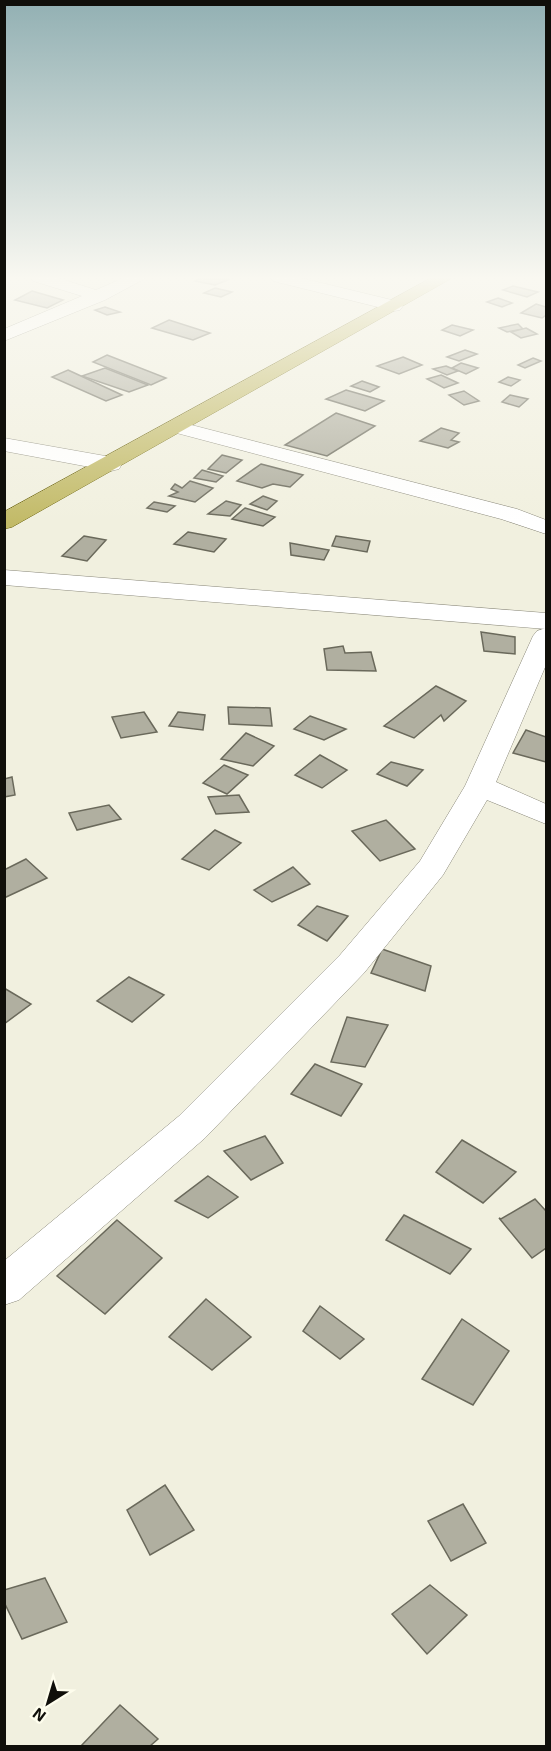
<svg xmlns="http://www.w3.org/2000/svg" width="551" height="1751" font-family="'Exo 2',sans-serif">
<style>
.building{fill:#b0afa0;stroke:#6a695b;stroke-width:1.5}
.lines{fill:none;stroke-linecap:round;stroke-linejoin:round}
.minor-casing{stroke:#8a887a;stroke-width:1}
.tertiary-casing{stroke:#8a887a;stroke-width:1}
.primary-casing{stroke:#696005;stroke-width:1}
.minor{fill:#fff;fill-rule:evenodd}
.tertiary{fill:#fff;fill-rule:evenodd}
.primary{fill:#c2ba67;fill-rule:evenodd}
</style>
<rect width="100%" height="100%" fill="#f1f0df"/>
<g class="building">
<polygon points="201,278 206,279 230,279 215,285 195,281"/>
<polygon points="513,286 538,292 527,297 503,290"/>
<polygon points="215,288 232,292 221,297 204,293"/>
<polygon points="32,291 63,300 47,308 15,300"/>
<polygon points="498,298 512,303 502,307 487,302"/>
<polygon points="536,304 546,307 546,315 542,318 521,313"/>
<polygon points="105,307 120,312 107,315 95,310"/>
<polygon points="169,320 210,333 193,340 152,328"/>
<polygon points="518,324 523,329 507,332 499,328"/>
<polygon points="452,325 473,330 460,336 442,330"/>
<polygon points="526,328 537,334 521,338 511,332"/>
<polygon points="465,350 477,354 459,361 447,357"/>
<polygon points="107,355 166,378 151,385 93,362"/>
<polygon points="403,357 422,365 399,374 377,366"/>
<polygon points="533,358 541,361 525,368 518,365"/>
<polygon points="461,363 478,368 466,374 452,368"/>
<polygon points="446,366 458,371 447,375 433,369"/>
<polygon points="105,368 148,385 129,392 82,376"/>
<polygon points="68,370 122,395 106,401 52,377"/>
<polygon points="441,375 458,383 444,388 427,379"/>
<polygon points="508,377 520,380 511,386 499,382"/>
<polygon points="362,381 379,387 370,392 351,386"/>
<polygon points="346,390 384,401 365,411 326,399"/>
<polygon points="464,391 479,401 464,405 449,395"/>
<polygon points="510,395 528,399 519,407 502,402"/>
<polygon points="336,413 375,426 327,456 285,445"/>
<polygon points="441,428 459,433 451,440 459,442 448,448 420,441"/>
<polygon points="222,455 242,460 226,473 208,469"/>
<polygon points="261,464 303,475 290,487 273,484 262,488 237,481"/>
<polygon points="202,470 223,476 216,482 194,478"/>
<polygon points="190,481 213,488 195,502 169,496 178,492 171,489 175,484 182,488"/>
<polygon points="263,496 277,501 267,510 250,504"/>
<polygon points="226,501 241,505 230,516 208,514"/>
<polygon points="154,502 175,506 167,512 147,508"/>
<polygon points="245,508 275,517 263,526 232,519"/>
<polygon points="188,532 226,539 214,552 174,544"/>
<polygon points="84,536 106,540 87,561 62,556"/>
<polygon points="336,536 370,541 367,552 332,546"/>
<polygon points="290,543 329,550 324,560 291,555"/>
<polygon points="481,632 515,637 515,654 484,651"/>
<polygon points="343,646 345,653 371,652 376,671 327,670 324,649"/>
<polygon points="436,686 466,701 444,721 441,715 414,738 384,726"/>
<polygon points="228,707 270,708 272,726 229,724"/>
<polygon points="144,712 157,732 121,738 112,717"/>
<polygon points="178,712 205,715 203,730 169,726"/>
<polygon points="310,716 346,729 324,740 294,729"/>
<polygon points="526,730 546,737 546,762 513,753"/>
<polygon points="246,733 274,746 253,766 221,759"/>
<polygon points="320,755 347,770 322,788 295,775"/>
<polygon points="391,762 423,770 407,786 377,774"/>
<polygon points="224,765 248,775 227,794 203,783"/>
<polygon points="12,777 15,795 4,797 4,779"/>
<polygon points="239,795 249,812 216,814 208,797"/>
<polygon points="109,805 121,819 77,830 69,813"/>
<polygon points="386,820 415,849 380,861 352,831"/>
<polygon points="215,830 241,843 209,870 182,859"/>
<polygon points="26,859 47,878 4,898 4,870"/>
<polygon points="293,867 310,884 272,902 254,890"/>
<polygon points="317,906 348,916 327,941 298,925"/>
<polygon points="382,949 431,966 425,991 371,973"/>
<polygon points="129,977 164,995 132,1022 97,1001"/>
<polygon points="4,988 31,1004 4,1024"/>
<polygon points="347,1017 388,1025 365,1067 331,1062"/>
<polygon points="315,1064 362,1084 341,1116 291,1094"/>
<polygon points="265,1136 283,1163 251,1180 224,1151"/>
<polygon points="462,1140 516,1172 483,1203 436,1172"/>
<polygon points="208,1176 238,1197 208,1218 175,1201"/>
<polygon points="535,1199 546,1211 546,1248 532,1258 499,1218 501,1219"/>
<polygon points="404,1215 471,1249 450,1274 386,1240"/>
<polygon points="117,1220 162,1258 105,1314 57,1276"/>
<polygon points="206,1299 251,1337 212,1370 169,1337"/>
<polygon points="320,1306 364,1339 340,1359 303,1331"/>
<polygon points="462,1319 509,1351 473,1405 422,1379"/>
<polygon points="165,1485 194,1530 150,1555 127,1510"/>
<polygon points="463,1504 486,1543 451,1561 428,1521"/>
<polygon points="45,1578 67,1622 22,1639 4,1602 4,1590"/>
<polygon points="430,1585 467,1615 427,1654 392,1614"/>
<polygon points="120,1705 158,1739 150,1746 81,1746"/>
</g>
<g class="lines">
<defs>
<g id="minor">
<polygon points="31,278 58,278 96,290 123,278 146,278 105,300 4,341 4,329 82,296 33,281"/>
<polygon points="271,278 301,278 400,302 403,306 400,310 394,311 273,281"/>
<polygon points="176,421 517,509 546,520 546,534 501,519 169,431 166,427 169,423"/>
<polygon points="546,628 546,665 496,782 546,804 546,824 487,800 443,875 364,973 205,1138 19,1300 4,1305 4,1261 179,1116 340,955 420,861 465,786 533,636 537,631"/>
</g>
<g id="tertiary">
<polygon points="4,438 111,457 119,459 122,464 119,469 111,471 4,451"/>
<polygon points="4,570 546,613 546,629 4,585"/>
</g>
<polygon id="primary" points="431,278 452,278 12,527 4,529 4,512"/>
</defs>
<use href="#minor" class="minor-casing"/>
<use href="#tertiary" class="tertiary-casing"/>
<use href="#primary" class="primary-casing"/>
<use href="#minor" class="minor"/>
<use href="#tertiary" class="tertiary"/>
<use href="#primary" class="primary"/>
</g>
<linearGradient id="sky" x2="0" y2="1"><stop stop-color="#92b0b3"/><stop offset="0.53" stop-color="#f9f8f1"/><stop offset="1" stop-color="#f9f8f1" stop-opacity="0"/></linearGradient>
<rect width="551" height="524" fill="url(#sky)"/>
<rect width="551" height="1751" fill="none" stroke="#100f0a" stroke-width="12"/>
<g transform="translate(48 1703) rotate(217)" stroke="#fefded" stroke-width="4.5" paint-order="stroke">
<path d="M0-4.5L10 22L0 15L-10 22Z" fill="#100f0a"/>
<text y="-9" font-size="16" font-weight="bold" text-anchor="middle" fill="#100f0a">N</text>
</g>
</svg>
